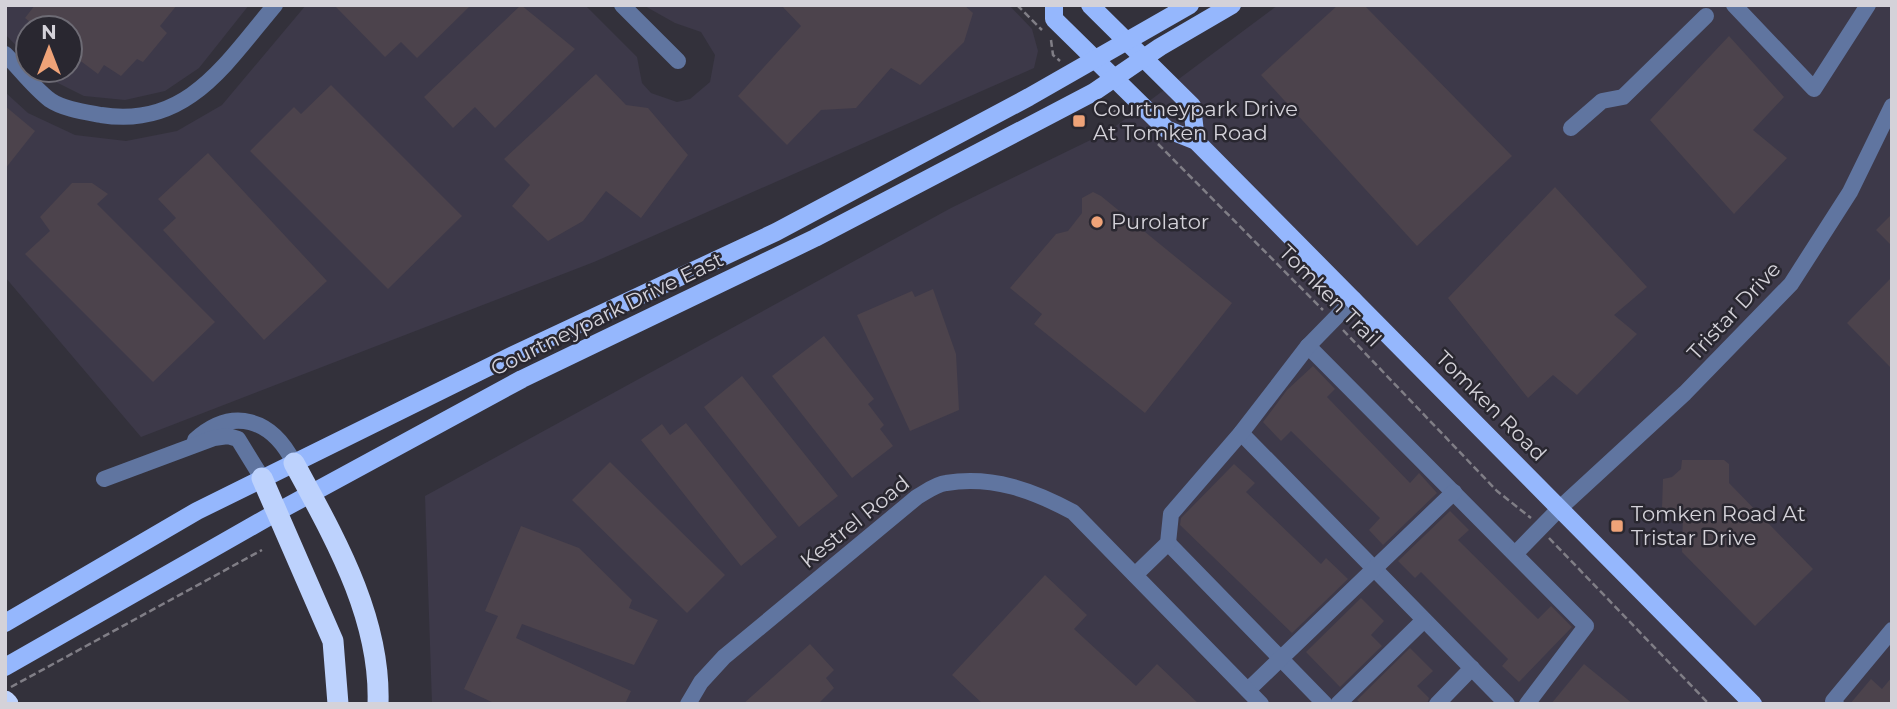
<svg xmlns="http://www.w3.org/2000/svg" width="1897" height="709" font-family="Montserrat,sans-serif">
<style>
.built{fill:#3d3949}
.building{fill:#4c434c}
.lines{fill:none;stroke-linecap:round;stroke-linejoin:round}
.path{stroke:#807e86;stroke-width:2.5;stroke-dasharray:7 3.5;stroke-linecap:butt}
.minor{stroke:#6075a0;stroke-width:16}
.major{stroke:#95b7fd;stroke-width:18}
.highway{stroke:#bdd2fd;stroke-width:21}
.poi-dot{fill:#efa378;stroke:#292730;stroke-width:2.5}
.labels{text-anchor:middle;stroke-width:5;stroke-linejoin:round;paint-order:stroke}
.poi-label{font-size:21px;fill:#d4d2d9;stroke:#292730;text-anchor:start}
.street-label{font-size:21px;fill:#d4d2d9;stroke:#292730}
</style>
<rect width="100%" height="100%" fill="#33313b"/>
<g class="built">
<polygon points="5,5 249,5 199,68 165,91 125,100 84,96 48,78 40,70 70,70 70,28 28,28 28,58 5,34"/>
<polygon points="306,5 585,5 637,57 642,83 651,93 677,102 690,99 710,82 715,55 701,32 675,23 643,5 1009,5 1032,29 1038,51 1034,68 594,262 141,437 5,277 5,92 28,113 75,135 126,141 177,131 222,105"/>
<polygon points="1278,5 1892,5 1892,704 432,704 425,496 951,208 1109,131"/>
</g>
<g class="building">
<polygon points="35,5 177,5 160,26 167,33 143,62 137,59 121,76 104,65 98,74 70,53 70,28 38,28 25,18"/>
<polygon points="334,5 471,5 417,58 401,42 385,57"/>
<polygon points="521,5 575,49 495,128 475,107 453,128 424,97"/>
<polygon points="781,5 964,5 973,13 964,42 920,85 891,68 856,108 821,110 787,145 738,96 801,26"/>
<polygon points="1338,5 1364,5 1512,156 1417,246 1261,75"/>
<polygon points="1729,36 1784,97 1753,130 1787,158 1734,214 1650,120"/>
<polygon points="596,74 626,105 648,108 688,155 641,218 606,191 583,221 548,241 512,206 530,185 504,159"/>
<polygon points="331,85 462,216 388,289 250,151 294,107 301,114"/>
<polygon points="5,106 35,131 5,169"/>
<polygon points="208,153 327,281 264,340 163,230 176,218 158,199"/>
<polygon points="72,183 92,183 108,194 97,204 215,322 153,382 25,254 50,231 40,217"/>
<polygon points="1555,187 1647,287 1614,315 1637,334 1577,395 1553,375 1528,398 1448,298"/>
<polygon points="1093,192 1101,196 1232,303 1145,413 1034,324 1042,314 1010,288 1056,234 1068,231 1082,213 1082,198"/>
<polygon points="1892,214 1892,246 1876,230"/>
<polygon points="1892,277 1892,369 1847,323"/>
<polygon points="933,289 956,354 959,410 910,431 857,315 912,291 915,297"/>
<polygon points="824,336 874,399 868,404 884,425 880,429 893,446 852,478 772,376"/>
<polygon points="1313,366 1335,389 1327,397 1410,483 1419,473 1437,493 1383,545 1369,530 1380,518 1291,431 1281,441 1263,422 1287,390"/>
<polygon points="742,376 838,496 799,527 704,407"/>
<polygon points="686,423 777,537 741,566 641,440 662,424 670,435"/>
<polygon points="1682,460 1724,460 1729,464 1729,483 1813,569 1755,626 1682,552 1683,513 1664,513 1662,508 1663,479 1672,477 1681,469"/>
<polygon points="610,462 725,575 687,613 572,500"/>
<polygon points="1234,464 1255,483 1246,492 1321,564 1326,558 1348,579 1292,633 1180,525 1181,518"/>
<polygon points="1450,511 1469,530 1458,540 1538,619 1551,606 1572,627 1519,682 1502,666 1508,659 1421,572 1415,578 1398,561"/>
<polygon points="521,526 579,548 632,600 629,608 658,620 634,665 522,624 516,638 631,691 625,704 496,704 464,689 498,616 485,611"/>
<polygon points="1045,575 1087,615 1074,629 1136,686 1157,664 1199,704 983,704 952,675"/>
<polygon points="1361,598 1384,621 1371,635 1382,646 1340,687 1306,652"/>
<polygon points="810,644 834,670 826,678 834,688 818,704 743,704"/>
<polygon points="1410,648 1433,671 1417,686 1429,698 1427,704 1361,704 1357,700"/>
<polygon points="1584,664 1633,704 1551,704"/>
<polygon points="1892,677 1892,704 1850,704 1871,679 1882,689"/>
</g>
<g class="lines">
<g class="path">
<polyline points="1017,5 1042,30"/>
<polyline points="1051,40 1053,55 1060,61"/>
<polyline points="1107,103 1114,111 1131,117"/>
<polyline points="1158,144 1323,310"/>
<polyline points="1343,330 1497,491 1531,518"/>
<polyline points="1549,538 1709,704"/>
<polyline points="11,687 262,550"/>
</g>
<g class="minor">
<polyline points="622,5 678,61"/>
<polyline points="1734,5 1814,89 1868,5"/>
<path d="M5 54C19 68 34 88 50 100 63 109 85 112 101 115 187 129 226 63 275 5"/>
<polyline points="1571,128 1602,101 1623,97 1706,16"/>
<polyline points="1308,346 1586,626 1527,704"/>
<polyline points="1241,433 1507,704"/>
<path d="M195 440C233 406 272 419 294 463"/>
<polyline points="104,479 214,438 228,436 238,439 262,478"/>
<polyline points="1168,543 1325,704"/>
<polyline points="1515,554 1560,508 1685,393 1791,284 1850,192 1892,106"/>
<polyline points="1135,575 1168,543 1171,514 1241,433 1308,346 1354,299"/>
<polyline points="1248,690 1454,492"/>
<path d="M688 704 701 682 724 657 917 497C926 492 936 484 946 483 992 475 1034 491 1073 512L1261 704"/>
<polyline points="1338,704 1424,620"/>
<polyline points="1437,704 1472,668"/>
<polyline points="1836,704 1833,701 1892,630"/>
</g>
<g class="major">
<polyline points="1054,5 1054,19 1166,129 1196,141 1753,704"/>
<polyline points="1090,5 1192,106 1196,141"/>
<polyline points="5,623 197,511 513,355 776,232 1029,97 1190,5"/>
<polyline points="5,667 277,512 522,379 815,238 1094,92 1160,47 1232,5"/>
</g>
<g class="highway">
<path d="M294 463C334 537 381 617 378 704"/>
<polyline points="262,478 333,641 338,704"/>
<polyline points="5,701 8,704"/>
</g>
</g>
<g class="poi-dot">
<rect x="1072" y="114" width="14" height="14" rx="3.5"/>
<circle cx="1097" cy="222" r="7"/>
<rect x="1610" y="519" width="14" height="14" rx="3.5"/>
</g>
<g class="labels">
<g class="poi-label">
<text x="1093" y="116">Courtneypark Drive<tspan x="1093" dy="24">At Tomken Road</tspan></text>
<text x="1111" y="229">Purolator</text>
<text x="1631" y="521">Tomken Road At<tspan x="1631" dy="24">Tristar Drive</tspan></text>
</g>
<g class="street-label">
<text transform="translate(1330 296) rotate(45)" y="7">Tomken Trail</text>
<text transform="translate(1734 311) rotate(-47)" y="7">Tristar Drive</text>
<text transform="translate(607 314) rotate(-26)" y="7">Courtneypark Drive East</text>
<text transform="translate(1491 406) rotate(45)" y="7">Tomken Road</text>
<text transform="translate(855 522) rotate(-39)" y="7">Kestrel Road</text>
</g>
</g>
<rect width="1897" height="709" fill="none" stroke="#d4d2d9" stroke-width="14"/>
<g transform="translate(49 49)"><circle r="33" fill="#292730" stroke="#6d6b74" stroke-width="2"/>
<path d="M0-5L12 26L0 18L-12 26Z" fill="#efa378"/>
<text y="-10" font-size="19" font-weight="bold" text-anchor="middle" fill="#d4d2d9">N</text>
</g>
</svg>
